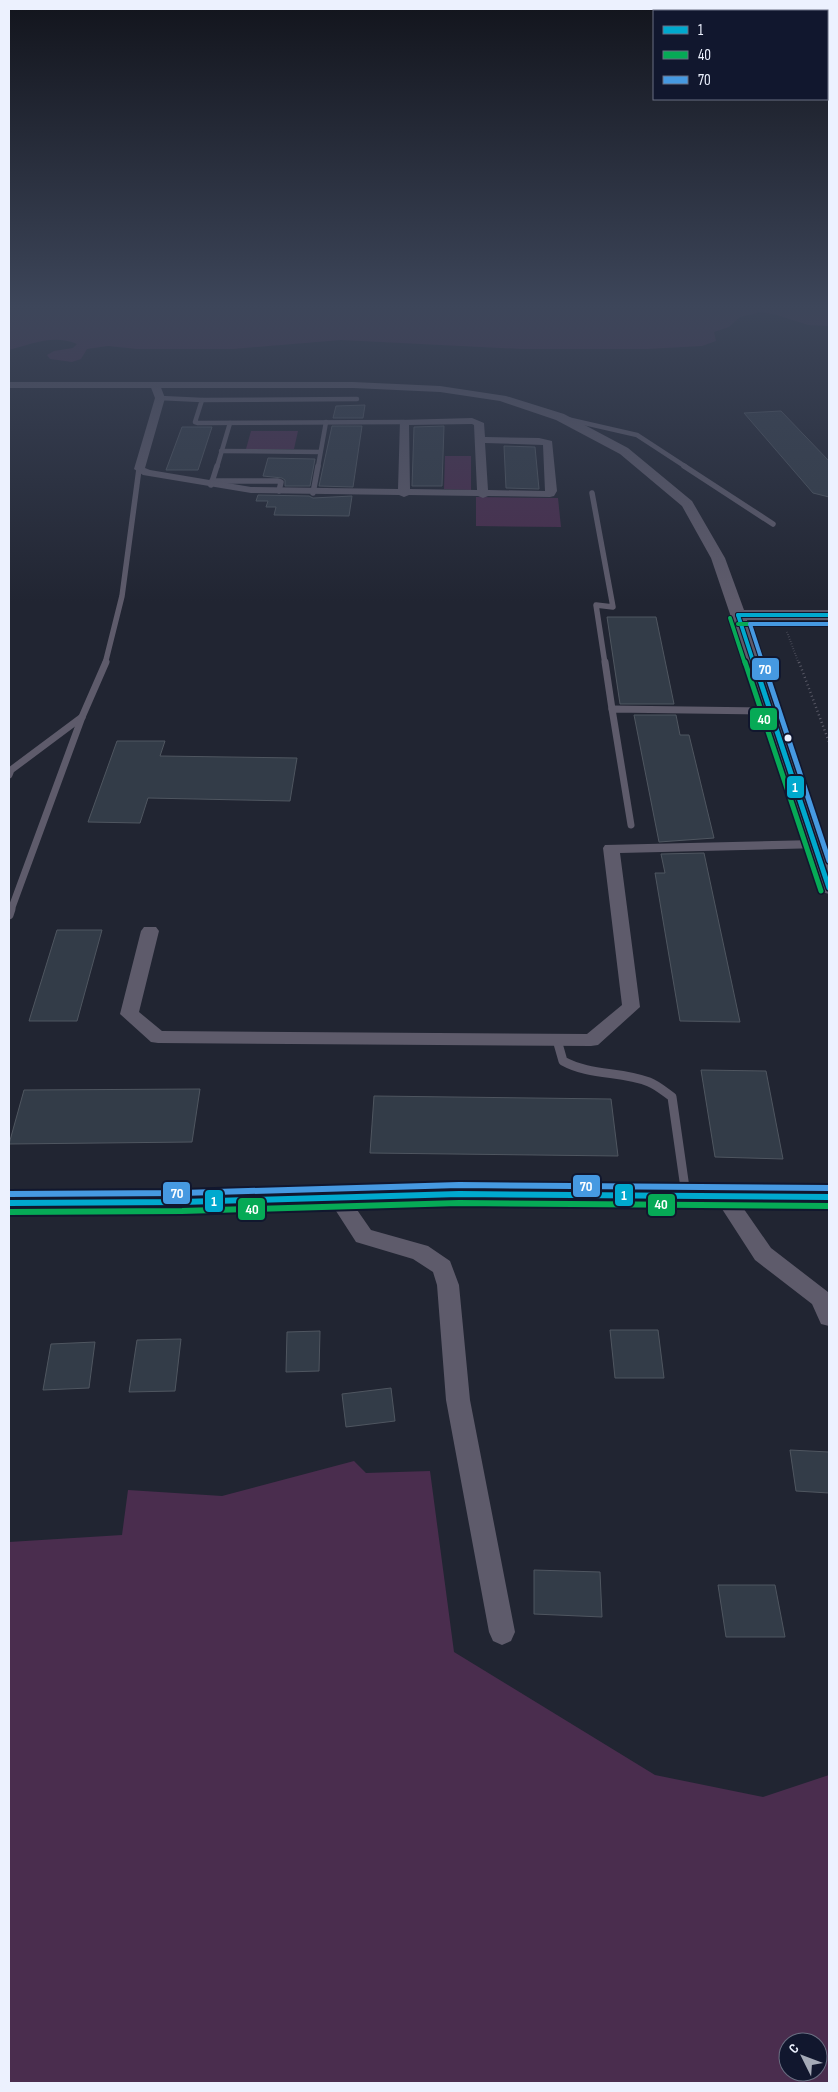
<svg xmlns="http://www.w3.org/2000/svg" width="838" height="2092" font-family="'Sofia Sans Condensed',sans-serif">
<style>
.green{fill:#4a2d4e;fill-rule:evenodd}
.building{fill:#333c48;stroke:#4f5660}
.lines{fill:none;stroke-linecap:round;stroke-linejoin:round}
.path-far1{stroke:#5b5b68;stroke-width:2;stroke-dasharray:0.5 2;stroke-linecap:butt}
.path{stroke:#5b5b68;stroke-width:2.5;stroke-dasharray:1 3;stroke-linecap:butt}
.service-far3{stroke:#5e5b6b;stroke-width:4.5}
.service-far2{stroke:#5e5b6b;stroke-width:5.5}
.service-far1{stroke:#5e5b6b;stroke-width:7}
.service{stroke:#5e5b6b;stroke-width:9}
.minor{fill:#5e5b6b;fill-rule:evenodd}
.tertiary{fill:#5e5b6b;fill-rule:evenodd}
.bus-1-far2-casing{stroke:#11172e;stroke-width:6}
.bus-1-far1-casing{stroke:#11172e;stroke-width:8}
.bus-1-casing{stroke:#11172e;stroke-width:10}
.bus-2-far2-casing{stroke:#11172e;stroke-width:6}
.bus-2-far1-casing{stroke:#11172e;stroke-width:8}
.bus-2-casing{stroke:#11172e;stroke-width:10}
.bus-3-far2-casing{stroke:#11172e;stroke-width:6}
.bus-3-far1-casing{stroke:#11172e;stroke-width:8}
.bus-3-casing{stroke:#11172e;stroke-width:10}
.bus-1-far2{stroke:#00a9ce;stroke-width:4}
.bus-1-far1{stroke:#00a9ce;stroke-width:5}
.bus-1{stroke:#00a9ce;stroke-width:6}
.bus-2-far2{stroke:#06aa56;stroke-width:4}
.bus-2-far1{stroke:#06aa56;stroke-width:5}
.bus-2{stroke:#06aa56;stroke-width:6}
.bus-3-far2{stroke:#4699e1;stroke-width:4}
.bus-3-far1{stroke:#4699e1;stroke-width:5}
.bus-3{stroke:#4699e1;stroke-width:6}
.bus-dot{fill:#ecf1fe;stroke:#11172e;stroke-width:2}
.line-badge{stroke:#11172e;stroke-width:2}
.badge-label{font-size:14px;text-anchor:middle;font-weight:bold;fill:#fff}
</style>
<rect width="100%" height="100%" fill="#212532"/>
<g class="green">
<path d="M9 310H829V326L808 325 777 315 761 312 740 317 729 327 714 332 716 341 702 346 647 349H522L341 340 233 349H137L108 346 87 349 81 359 72 362 50 359 47 355 54 351 73 348 77 344C53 334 32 344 9 350Z"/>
<polygon points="251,431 298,431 294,449 246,449"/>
<polygon points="445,456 471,456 471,490 444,489"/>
<polygon points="476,497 558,498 561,527 476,526"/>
<path d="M354 1461 366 1473 430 1471 454 1652 655 1775 763 1797 829 1775V2083H9V1542L122 1535 128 1490 222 1496ZM788 2042H818V2072H788Z"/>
</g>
<g class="building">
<polygon points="365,405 363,418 333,418 336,406"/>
<polygon points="781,411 829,461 829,497 813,493 744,413"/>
<polygon points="332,426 362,426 353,487 319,486"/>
<polygon points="444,426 442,486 412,486 414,427"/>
<polygon points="182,427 212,427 198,470 166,470"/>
<polygon points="504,446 535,447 539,489 506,488"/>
<polygon points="268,458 315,459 310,486 285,486 285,480 282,478 263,476"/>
<polygon points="258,495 309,496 313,498 352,496 349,516 274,515 276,507 266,507 268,501 256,501"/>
<polygon points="607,617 656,617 674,704 620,704"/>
<polygon points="634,715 676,715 680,735 689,735 714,838 659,842"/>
<polygon points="117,741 165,741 160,756 297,758 290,801 148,798 140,823 88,822"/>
<polygon points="704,853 740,1022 680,1021 655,873 665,873 661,854"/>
<polygon points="57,930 102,930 77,1021 29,1021"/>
<polygon points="701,1070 766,1071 783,1159 715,1157"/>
<polygon points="200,1089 192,1142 9,1144 24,1090"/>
<polygon points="374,1096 611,1099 618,1156 370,1153"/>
<polygon points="610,1330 658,1330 664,1378 615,1378"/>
<polygon points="320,1331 319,1371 286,1372 287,1332"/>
<polygon points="181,1339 175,1391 129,1392 137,1340"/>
<polygon points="95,1342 89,1388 43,1390 51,1344"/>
<polygon points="391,1388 395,1421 346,1427 342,1394"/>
<polygon points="790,1450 829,1452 829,1493 796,1491"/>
<polygon points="534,1570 600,1572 602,1617 534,1614"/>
<polygon points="718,1585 775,1585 785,1637 726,1637"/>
</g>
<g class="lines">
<polyline class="path-far1" points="787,632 799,664"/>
<polyline class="path" points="799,662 829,742"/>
<g class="service-far3">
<polyline points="160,398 202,400 195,422 198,423 404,422"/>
<polyline points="202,400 357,399"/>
<polyline points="567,419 637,435 686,467"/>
<polyline points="221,451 320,452"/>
<polyline points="217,467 230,423"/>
<polyline points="318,467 326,422"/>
</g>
<g class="service-far2">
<polyline points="684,466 773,524"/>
<polyline points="212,481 278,481 281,482 279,491"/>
<polyline points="211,485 217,466"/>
<polyline points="313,493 318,466"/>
<polyline points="592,493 613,607 596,605 605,664"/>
<polyline points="105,664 122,596 139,469"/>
</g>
<g class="service-far1">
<polyline points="605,662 612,709"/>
<polyline points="9,775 11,770 82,717"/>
<polyline points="631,825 612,709 771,711"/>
<polyline points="11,910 82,717 106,662"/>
</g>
<g class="service">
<polyline points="9,915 11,909"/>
<path d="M557 1040 563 1061C590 1076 621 1071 649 1082 657 1085 665 1092 672 1097L686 1195"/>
</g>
<g class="minor">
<path d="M155 382 160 385 165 398 145 468 150 470 251 487 398 489 400 420 472 418 484 423 485 437 539 438 552 441 557 491 554 496 550 497 488 496 483 498 478 496 409 495 404 497 399 495 251 493 143 475 134 469 155 398 150 385ZM472 424 474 425 477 490 410 489 409 425ZM485 443 543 445 545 491 488 490Z"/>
<polygon points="815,840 823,845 821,848 620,853 640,1007 598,1045 591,1046 158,1043 151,1042 120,1014 141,931 144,927 156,927 159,931 139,1012 162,1031 587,1034 622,1005 603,848 605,845"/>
<polygon points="723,1187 730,1189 771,1248 828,1292 829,1326 821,1324 812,1304 755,1260 713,1195 716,1189"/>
<polygon points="337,1189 344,1191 371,1230 428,1246 450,1261 459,1285 470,1400 515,1632 511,1641 502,1645 493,1641 489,1632 446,1400 437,1285 433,1272 413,1259 356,1242 327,1197 330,1191"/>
</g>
<g class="tertiary">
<polygon points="9,382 353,382 440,386 506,396 564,414 628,448 692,501 725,558 744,610 829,610 829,620 747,620 829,859 829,894 822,892 819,888 771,735 711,558 682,506 620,454 556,420 500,401 440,392 353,388 9,388"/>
<polygon points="459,1184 829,1187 829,1207 459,1204 182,1212 9,1213 9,1193 182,1192"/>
</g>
<defs>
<g id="bus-1-far2">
<polyline points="738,615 754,664"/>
<polyline points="738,615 829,615"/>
</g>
<polyline id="bus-1-far1" points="754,662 829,888"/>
<polyline id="bus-1" points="9,1203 182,1202 459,1194 829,1197"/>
<g id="bus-2-far2">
<polyline points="730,618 745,664"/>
<polyline points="738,624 829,624"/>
</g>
<polyline id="bus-2-far1" points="745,662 821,891"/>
<polyline id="bus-2" points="9,1212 182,1211 459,1203 829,1206"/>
<polyline id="bus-3-far2" points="763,664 750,624 829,624"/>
<polyline id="bus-3-far1" points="763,662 829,861"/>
<polyline id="bus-3" points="9,1194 182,1193 459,1185 829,1188"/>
</defs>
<use href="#bus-1-far2" class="bus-1-far2-casing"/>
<use href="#bus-1-far1" class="bus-1-far1-casing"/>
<use href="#bus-1" class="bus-1-casing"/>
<use href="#bus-2-far2" class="bus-2-far2-casing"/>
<use href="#bus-2-far1" class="bus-2-far1-casing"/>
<use href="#bus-2" class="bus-2-casing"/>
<use href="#bus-3-far2" class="bus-3-far2-casing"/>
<use href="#bus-3-far1" class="bus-3-far1-casing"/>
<use href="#bus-3" class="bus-3-casing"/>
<use href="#bus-1-far2" class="bus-1-far2"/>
<use href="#bus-1-far1" class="bus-1-far1"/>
<use href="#bus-1" class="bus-1"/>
<use href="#bus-2-far2" class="bus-2-far2"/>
<use href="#bus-2-far1" class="bus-2-far1"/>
<use href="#bus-2" class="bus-2"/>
<use href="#bus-3-far2" class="bus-3-far2"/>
<use href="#bus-3-far1" class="bus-3-far1"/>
<use href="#bus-3" class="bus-3"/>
</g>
<linearGradient id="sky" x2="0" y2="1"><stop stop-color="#12141c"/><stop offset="0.51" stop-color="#3d465a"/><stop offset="1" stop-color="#3d465a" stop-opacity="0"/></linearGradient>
<rect width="838" height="602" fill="url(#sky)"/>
<circle class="bus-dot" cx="788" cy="738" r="4.5"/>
<g class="line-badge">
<rect x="751" y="657" width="29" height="24" rx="5" fill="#4699e1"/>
<rect x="749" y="707" width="29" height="24" rx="5" fill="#06aa56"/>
<rect x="786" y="775" width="19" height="24" rx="5" fill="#00a9ce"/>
<rect x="572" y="1174" width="29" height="24" rx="5" fill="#4699e1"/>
<rect x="162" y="1181" width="29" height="24" rx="5" fill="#4699e1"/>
<rect x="614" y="1183" width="20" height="24" rx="5" fill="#00a9ce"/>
<rect x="204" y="1189" width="20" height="24" rx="5" fill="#00a9ce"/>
<rect x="647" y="1193" width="29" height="24" rx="5" fill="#06aa56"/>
<rect x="237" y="1197" width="29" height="24" rx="5" fill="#06aa56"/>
</g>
<g class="badge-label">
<text x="765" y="674">70</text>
<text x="764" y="724">40</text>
<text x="795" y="792">1</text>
<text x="586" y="1191">70</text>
<text x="177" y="1198">70</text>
<text x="624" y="1200">1</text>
<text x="214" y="1206">1</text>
<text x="661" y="1209">40</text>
<text x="252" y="1214">40</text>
</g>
<rect width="838" height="2092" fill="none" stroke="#ecf1fe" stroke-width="20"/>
<rect x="653" y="10" width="175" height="90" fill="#11172e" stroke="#696e81"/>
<rect x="663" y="26" width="25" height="8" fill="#00a9ce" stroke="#696e81"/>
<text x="698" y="35" font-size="15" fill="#ecf1fe">1</text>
<rect x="663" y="51" width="25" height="8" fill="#06aa56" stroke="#696e81"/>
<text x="698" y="60" font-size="15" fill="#ecf1fe">40</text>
<rect x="663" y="76" width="25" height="8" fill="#4699e1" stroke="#696e81"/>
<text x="698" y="85" font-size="15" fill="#ecf1fe">70</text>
<g transform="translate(803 2057) rotate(312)"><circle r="24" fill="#11172e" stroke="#696e81"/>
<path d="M0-4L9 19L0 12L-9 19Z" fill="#a5aab7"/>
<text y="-8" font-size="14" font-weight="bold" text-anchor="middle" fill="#ecf1fe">С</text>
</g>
</svg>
